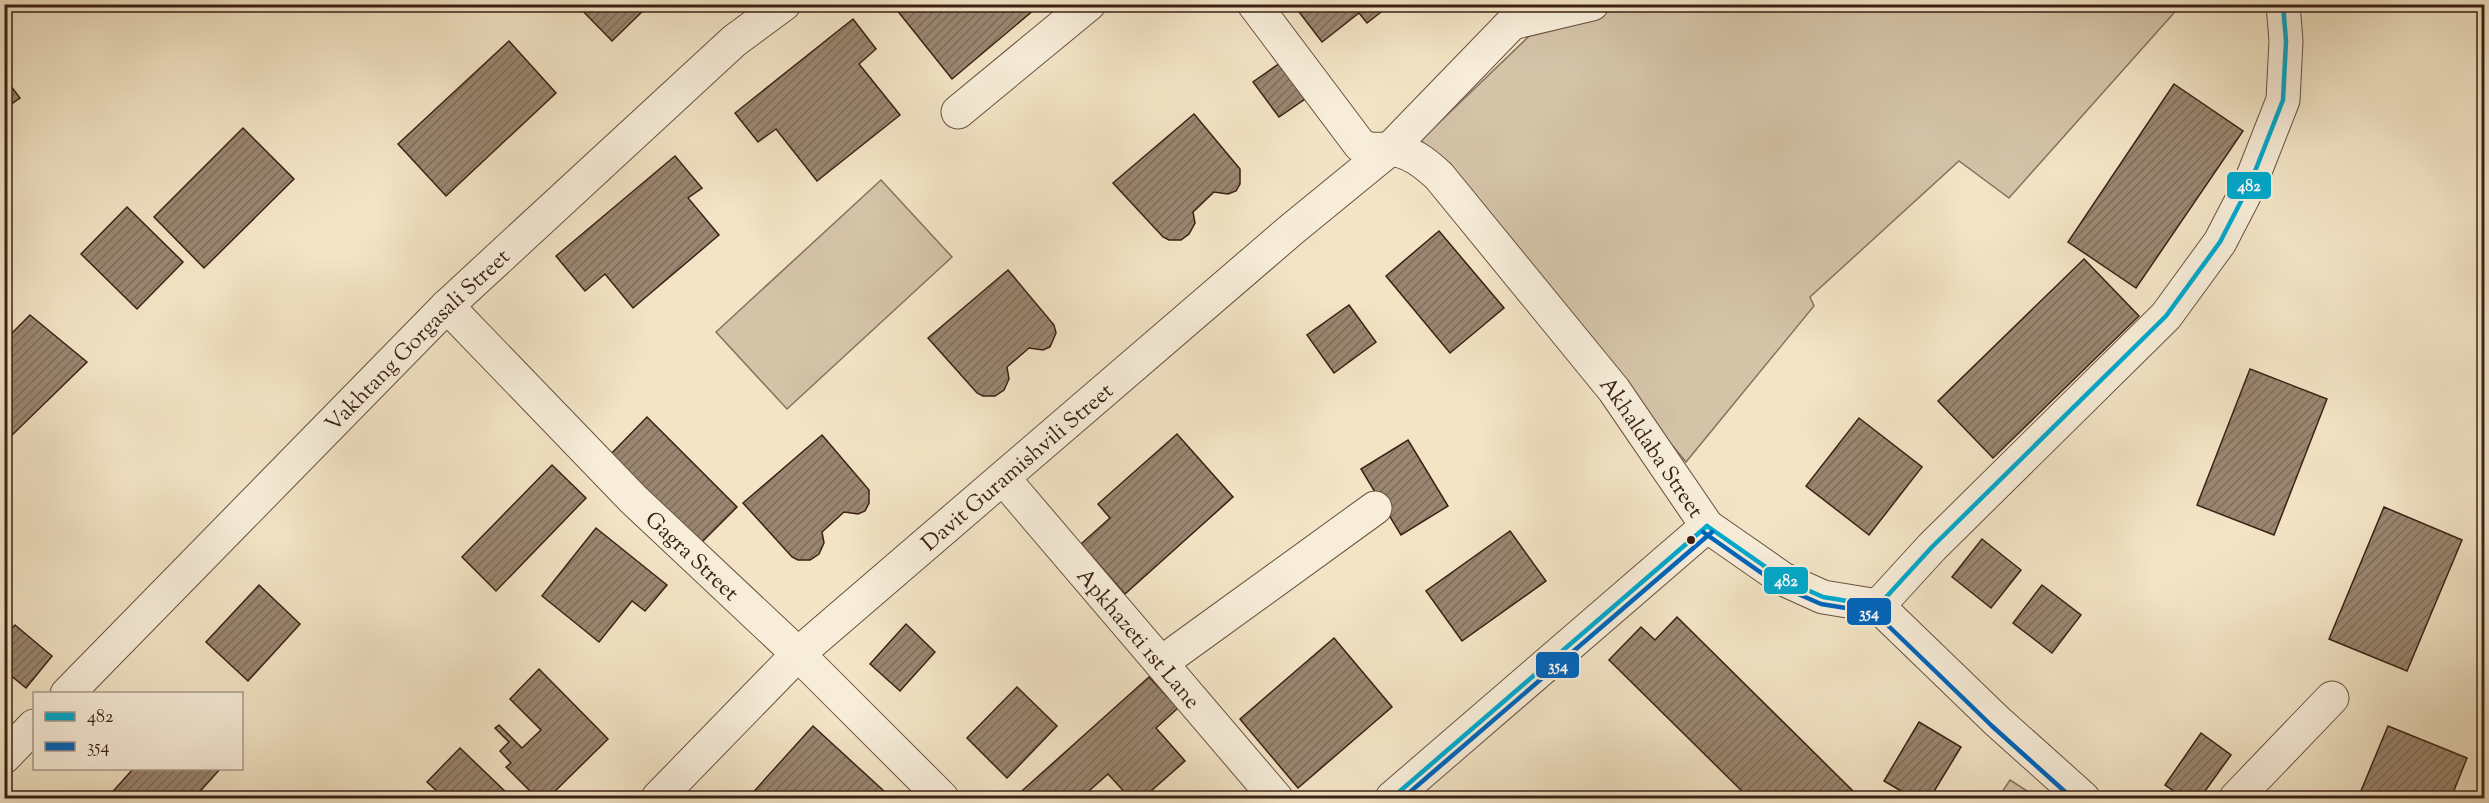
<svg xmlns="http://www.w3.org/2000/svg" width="2489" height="803" font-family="'Sorts Mill Goudy',serif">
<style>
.green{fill:#d3c3a7;stroke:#87725e;stroke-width:1.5}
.building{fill:url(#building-hatch);stroke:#3b2114;stroke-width:1.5}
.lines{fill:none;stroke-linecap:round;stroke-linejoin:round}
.minor-casing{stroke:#695240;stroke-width:35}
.minor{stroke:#f7edd9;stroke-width:33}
.bus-1-casing{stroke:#f7edd9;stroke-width:9}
.bus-2-casing{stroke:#f7edd9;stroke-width:9}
.bus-1{stroke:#00a9ce;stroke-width:4.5}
.bus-2{stroke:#0065bd;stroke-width:4.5}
.bus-dot{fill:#3b2114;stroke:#f7edd9;stroke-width:2}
.labels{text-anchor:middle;stroke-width:4.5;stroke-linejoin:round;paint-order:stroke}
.street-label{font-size:22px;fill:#3b2114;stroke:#f7edd9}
.line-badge{stroke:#f7edd9;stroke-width:2}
.badge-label{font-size:16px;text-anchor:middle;font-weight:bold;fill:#fff}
</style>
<defs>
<pattern id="building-hatch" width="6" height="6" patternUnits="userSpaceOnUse" patternTransform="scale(1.5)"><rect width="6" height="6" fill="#9a8670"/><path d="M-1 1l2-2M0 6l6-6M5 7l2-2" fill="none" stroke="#7f6d5b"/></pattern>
</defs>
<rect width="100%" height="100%" fill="#f2e4c5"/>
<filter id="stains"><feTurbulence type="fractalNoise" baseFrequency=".00333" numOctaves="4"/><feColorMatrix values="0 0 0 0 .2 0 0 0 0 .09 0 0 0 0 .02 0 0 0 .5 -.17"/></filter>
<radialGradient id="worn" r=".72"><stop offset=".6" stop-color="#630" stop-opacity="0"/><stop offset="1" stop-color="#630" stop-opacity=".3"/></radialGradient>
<g class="green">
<polygon points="1538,5 2181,5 2009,198 1959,161 1810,297 1814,306 1686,462 1421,140 1549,17"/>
<polygon points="881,180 952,257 787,409 716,332"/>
<polygon points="2010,780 2038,798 1998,798"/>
</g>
<g class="building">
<polygon points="576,4 650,4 612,41"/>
<polygon points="892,4 1041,4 952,79"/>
<polygon points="1293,4 1390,4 1390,5 1367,23 1359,13 1322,42"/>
<polygon points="853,19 876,49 859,64 900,115 817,181 776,129 758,142 735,113"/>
<polygon points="509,41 556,93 446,196 398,144"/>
<polygon points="1280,63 1305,99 1279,117 1253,82"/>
<polygon points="4,77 20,98 4,109"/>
<polygon points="2174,84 2243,131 2136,288 2068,242"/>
<polygon points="1194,114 1240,169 1240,184 1236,191 1228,194 1214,192 1193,212 1195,223 1189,234 1181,240 1169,240 1163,237 1113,183"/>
<polygon points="243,128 294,179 204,268 154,217"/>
<polygon points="675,156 702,188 688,198 719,235 633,308 605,274 585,291 556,256"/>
<polygon points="127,207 183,262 137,309 81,254"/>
<polygon points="1439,231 1504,308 1450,353 1386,276"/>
<polygon points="2084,259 2139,316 1993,458 1938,401"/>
<polygon points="1008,270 1054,325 1056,333 1050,347 1043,350 1029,348 1007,367 1009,379 1004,390 995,396 983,396 977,393 928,338"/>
<polygon points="1349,305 1376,342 1334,373 1307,335"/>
<polygon points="30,315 87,362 8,439 4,435 4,341"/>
<polygon points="2250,369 2327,399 2274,535 2197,505"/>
<polygon points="647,417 737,507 699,545 610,455"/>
<polygon points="1859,418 1922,467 1869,535 1806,486"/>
<polygon points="1177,434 1233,497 1125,594 1081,544 1110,518 1098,504"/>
<polygon points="822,435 869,490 869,503 865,511 858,514 844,512 822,532 824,543 819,554 810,560 798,560 792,557 743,503"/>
<polygon points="1408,440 1448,506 1401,535 1361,469"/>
<polygon points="552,465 586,498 496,591 462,557"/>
<polygon points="2384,507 2462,540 2407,671 2329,639"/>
<polygon points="596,528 667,585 645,611 632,601 599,642 542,596"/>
<polygon points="1510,531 1546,581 1462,641 1426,591"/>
<polygon points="1982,539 2021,570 1991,608 1952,577"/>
<polygon points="259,585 300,624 248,681 206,642"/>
<polygon points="2042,585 2081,615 2052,653 2013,623"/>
<polygon points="1677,617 1853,791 1845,798 1749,798 1609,660 1641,627 1655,640"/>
<polygon points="906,624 935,652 900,691 870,664"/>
<polygon points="15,625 52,656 26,688 4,670 4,637"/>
<polygon points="1334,638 1392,707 1298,788 1240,719"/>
<polygon points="539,669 608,739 548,798 537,798 506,767 511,763 500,751 509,742 495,728 499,725 522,748 541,730 510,699"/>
<polygon points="1149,677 1178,708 1156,728 1185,761 1143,798 1130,798 1108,774 1081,798 1014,798"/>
<polygon points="1017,687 1057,726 1007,778 967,738"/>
<polygon points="1919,722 1961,747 1930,798 1913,798 1884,781"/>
<polygon points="813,726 885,792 879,798 748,798"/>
<polygon points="2388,726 2467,758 2451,798 2358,798"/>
<polygon points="2201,733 2231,755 2200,798 2184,798 2165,785"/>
<polygon points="460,748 512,798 436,798 440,794 427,782"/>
<polygon points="134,768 221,768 194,798 107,798"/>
</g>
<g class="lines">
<defs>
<g id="minor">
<path id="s1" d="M1254 4 1360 145C1371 151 1376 149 1388 149 1409 150 1425 163 1439 176L1614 390 1707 526 1783 579 1823 597 1878 606"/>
<polyline points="958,112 1089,4"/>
<path id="s2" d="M447 306 633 499 798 654 942 798"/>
<path id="s3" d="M1003 478 1276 798"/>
<polyline points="1878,606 1932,547 2166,316 2220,242 2250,184 2283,100 2286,41 2283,4"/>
<polyline points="1878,606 1997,721 2083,798"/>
<polyline points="1161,663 1375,508"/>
<path id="s4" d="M67 694 447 306 734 41 784 4"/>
<polyline points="4,757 34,726"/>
<path id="s5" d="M658 798 798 654 1291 230 1390 149 1512 23 1592 4"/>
<polyline points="1392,798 1707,526"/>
<polyline points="2236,798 2332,698"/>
</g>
</defs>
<use href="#minor" class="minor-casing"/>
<use href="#minor" class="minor"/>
<defs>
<g id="bus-1">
<polyline points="1707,526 1783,579 1823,597 1878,606"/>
<polyline points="1878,606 1932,547 2166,316 2220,242 2250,184 2283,100 2286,41 2283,4"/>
<polyline points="1392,798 1707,526"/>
</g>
<g id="bus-2">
<polyline points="1703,532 1780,586 1821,604 1877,613"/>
<polyline points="1873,611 1992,726 2072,798"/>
<polyline points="1403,798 1712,532"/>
</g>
</defs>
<use href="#bus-1" class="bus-1-casing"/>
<use href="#bus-2" class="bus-2-casing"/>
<use href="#bus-1" class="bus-1"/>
<use href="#bus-2" class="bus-2"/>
</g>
<circle class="bus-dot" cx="1691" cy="540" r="5"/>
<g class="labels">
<g class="street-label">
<text dy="8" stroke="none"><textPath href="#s4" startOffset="498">Vakhtang Gorgasali Street</textPath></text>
<text dy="8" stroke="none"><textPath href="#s1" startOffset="609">Akhaldaba Street</textPath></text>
<text dy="8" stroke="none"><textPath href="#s5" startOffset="489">Davit Guramishvili Street</textPath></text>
<text dy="8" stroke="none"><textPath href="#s2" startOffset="350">Gagra Street</textPath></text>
<text dy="8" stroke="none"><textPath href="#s3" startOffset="210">Apkhazeti 1st Lane</textPath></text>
</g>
</g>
<g class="line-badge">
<rect x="2226" y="171" width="46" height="29" rx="6" fill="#00a9ce"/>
<rect x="1763" y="566" width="46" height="29" rx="6" fill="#00a9ce"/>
<rect x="1846" y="597" width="46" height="29" rx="6" fill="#0065bd"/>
<rect x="1535" y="651" width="45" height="28" rx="6" fill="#0065bd"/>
</g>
<g class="badge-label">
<text x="2249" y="191">482</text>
<text x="1786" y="586">482</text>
<text x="1869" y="618">354</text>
<text x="1558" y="671">354</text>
</g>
<rect width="2489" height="803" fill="none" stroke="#f2e4c5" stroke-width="24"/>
<rect x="6" y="6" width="2477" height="791" fill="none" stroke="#3b2114" stroke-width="3"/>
<rect x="12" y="12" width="2465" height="779" fill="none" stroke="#3b2114" stroke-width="1.5"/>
<rect x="33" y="692" width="210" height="78" fill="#f7edd9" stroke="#ac9b8a" stroke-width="1.5"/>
<rect x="45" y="712" width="30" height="9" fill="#00a9ce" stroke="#ac9b8a" stroke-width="1.5"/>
<text x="87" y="722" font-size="18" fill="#3b2114">482</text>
<rect x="45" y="742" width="30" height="9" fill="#0065bd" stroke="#ac9b8a" stroke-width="1.5"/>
<text x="87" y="752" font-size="18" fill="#3b2114">354</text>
<rect width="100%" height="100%" filter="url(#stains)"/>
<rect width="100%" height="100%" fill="url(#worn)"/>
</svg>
